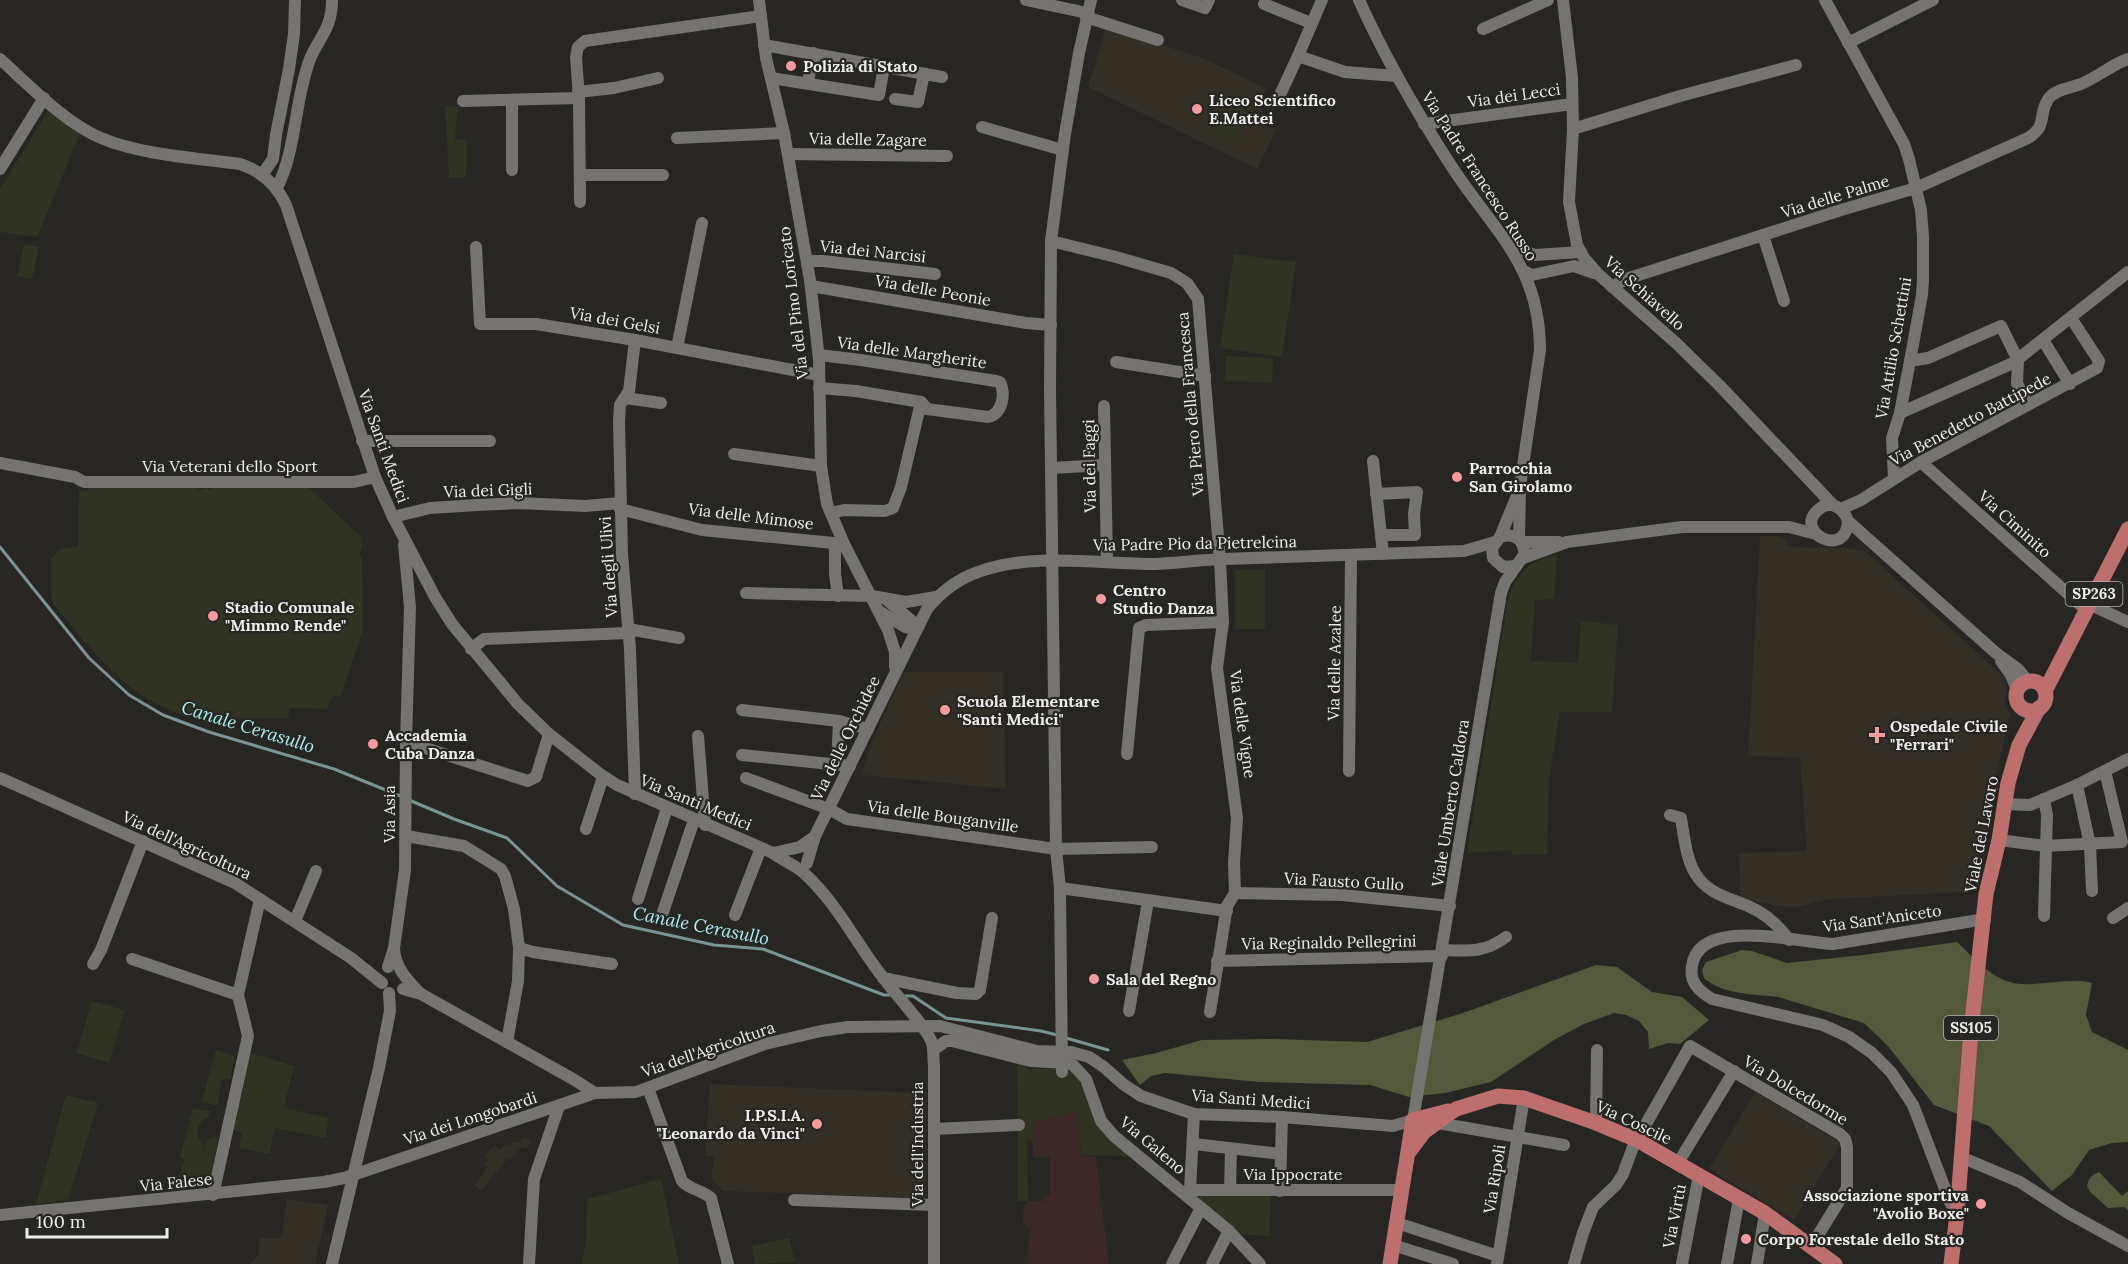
<svg xmlns="http://www.w3.org/2000/svg" width="2128" height="1264" font-family="Lora,serif">
<style>
.industrial{fill:#3b2827}
.built{fill:#332e26}
.green{fill:#303322}
.forest{fill:#54593c}
.lines{fill:none;stroke-linecap:round;stroke-linejoin:round}
.stream{stroke:#789494;stroke-width:3}
.minor{stroke:#767471;stroke-width:12}
.major{stroke:#bc6f6d;stroke-width:15}
.poi-dot{fill:#f59b9b;stroke:#272623;stroke-width:2}
.labels{text-anchor:middle;stroke-width:4.5;stroke-linejoin:round;paint-order:stroke}
.shield{fill:#272623;stroke:#b2b1af;stroke-width:1.5}
.shield-label{font-size:15px;font-weight:bold;fill:#eeedeb}
.poi-label{font-size:16px;font-weight:bold;fill:#eeedeb;stroke:#272623;text-anchor:start}
.street-label{font-size:16px;fill:#eeedeb;stroke:#272623}
.water-label{font-size:18px;font-style:italic;fill:#a4f1f2;stroke:#272623}
</style>
<rect width="100%" height="100%" fill="#272623"/>
<polygon class="industrial" points="1072,1112 1078,1113 1081,1155 1096,1157 1109,1264 1026,1264 1030,1230 1023,1223 1023,1211 1028,1201 1044,1201 1044,1195 1050,1195 1050,1157 1033,1157 1032,1122"/>
<g class="built">
<polygon points="1106,27 1200,57 1266,88 1257,123 1277,129 1257,169 1088,87"/>
<polygon points="1760,536 1778,536 1785,540 1789,547 1847,548 1866,552 2004,677 2007,685 2005,704 2010,713 1982,846 1973,884 1968,892 1830,899 1793,908 1740,899 1739,853 1807,851 1800,758 1748,756"/>
<polygon points="903,672 1003,672 1006,789 862,775 869,748"/>
<polygon points="710,1084 926,1093 926,1198 723,1191 711,1178 715,1157 705,1156"/>
<polygon points="1755,1092 1841,1143 1794,1220 1709,1169"/>
<polygon points="525,1136 532,1142 525,1149 522,1147 510,1160 508,1158 481,1191 474,1185 487,1168 484,1164 488,1159 485,1155 495,1145 499,1150 506,1143 509,1146 515,1141 518,1143"/>
<polygon points="287,1199 328,1205 315,1264 250,1264 258,1255 260,1238 281,1238"/>
</g>
<g class="green">
<polygon points="1231,90 1254,101 1234,144 1210,132"/>
<polygon points="445,105 458,107 455,139 467,140 466,177 449,178"/>
<polygon points="48,111 80,134 37,237 0,232 0,189"/>
<polygon points="24,244 39,247 32,279 17,276"/>
<polygon points="1234,254 1296,262 1282,357 1220,348"/>
<polygon points="1226,356 1273,358 1272,383 1225,381"/>
<path d="M307 486 362 538C363 544 362 549 359 554L362 559 363 630 340 697 333 695 327 709 290 708 288 718H193C138 703 106 668 71 625 66 618 54 608 52 600 50 587 52 571 51 558L62 548 78 547 79 490 88 491 89 488 197 487 199 490 204 489 206 487 209 490 214 487Z"/>
<path d="M1557 555 1554 599 1535 600 1531 661 1578 663 1581 621 1618 625 1612 712H1560L1549 779 1547 854 1512 855V850L1467 853 1508 599C1517 572 1529 561 1557 555Z"/>
<polygon points="1265,569 1265,629 1235,629 1235,570"/>
<polygon points="92,1001 125,1010 109,1063 77,1053"/>
<polygon points="216,1050 235,1056 230,1079 222,1079 217,1106 202,1101"/>
<polygon points="247,1052 294,1066 284,1108 329,1118 325,1138 275,1128 269,1154 239,1148 242,1132 231,1129"/>
<polygon points="1020,1062 1028,1069 1072,1069 1127,1155 1126,1156 1081,1155 1078,1113 1072,1112 1033,1122 1033,1139 1027,1140 1028,1201 1018,1201 1017,1063"/>
<polygon points="66,1095 98,1103 68,1200 36,1204"/>
<path d="M193 1109 210 1111 208 1118C196 1122 194 1135 203 1144L202 1151 204 1152 207 1140 219 1136 208 1188 175 1187 185 1159 180 1157Z"/>
<polygon points="661,1179 679,1264 582,1264 586,1241 587,1199"/>
<polygon points="1271,1193 1269,1236 1236,1234 1194,1198 1195,1194"/>
<polygon points="789,1238 795,1262 755,1264 752,1246"/>
</g>
<g class="forest">
<path d="M1957 942C1969 953 1985 971 2000 978 2026 993 2063 975 2092 983L2086 1015 2092 1032 2128 1050V1142L2112 1143 2089 1150 2072 1175 2052 1191 1989 1126 1934 1105 1888 1046 1864 1023 1778 997C1754 994 1723 995 1704 978L1702 970 1706 962 1742 950 1752 951 1787 963 1863 955Z"/>
<polygon points="1596,965 1617,967 1652,992 1682,997 1709,1020 1680,1044 1668,1043 1649,1049 1648,1032 1639,1021 1626,1015 1614,1013 1584,1024 1554,1040 1491,1082 1445,1093 1409,1097 1370,1085 1259,1082 1165,1073 1151,1076 1140,1085 1122,1060 1156,1053 1202,1040 1273,1039 1367,1042 1463,1013"/>
<path d="M2099 1172 2122 1196 2128 1191V1210L2124 1207 2108 1208 2090 1192 2087 1186C2089 1178 2091 1175 2099 1172Z"/>
</g>
<g class="lines">
<g class="stream">
<polyline points="0,547 89,658 129,695 163,715 209,732 334,769 403,797"/>
<polyline points="409,800 454,819 507,838 557,886 623,925 714,945 763,949 884,995 891,995"/>
<polyline points="904,996 913,996 946,1018 1041,1031 1057,1035"/>
<polyline points="1066,1038 1108,1050"/>
</g>
<g class="minor">
<polyline points="759,0 766,58 784,133 810,280 819,359 821,466 827,504 844,544 888,630 895,652 895,667"/>
<polyline points="1026,0 1087,13"/>
<polyline points="1182,0 1205,8 1209,0"/>
<path d="M1359 0C1385 58 1416 111 1450 164 1493 231 1540 264 1540 350L1520 486 1519 539"/>
<polyline points="1563,0 1572,78 1573,129 1569,202 1577,245 1584,258 1598,274 1676,343 1720,386 1833,505"/>
<polyline points="1825,0 1904,144 1909,159 1921,210 1923,237 1923,280 1922,295 1910,361 1900,413 1892,438 1894,478"/>
<polyline points="1264,4 1311,23"/>
<polyline points="1086,17 1158,40"/>
<polyline points="1483,29 1548,0"/>
<polyline points="1848,43 1933,0"/>
<polyline points="764,45 942,77"/>
<polyline points="1298,56 1322,0"/>
<path d="M0 59C29 85 65 123 101 138 141 155 197 158 240 164 261 171 277 186 286 205L375 477 393 517 435 597 452 624 518 704 549 734 600 774 617 785 773 853C783 861 794 864 804 873 838 904 857 945 885 980 895 994 928 1029 932 1043 934 1050 933 1059 934 1066V1264"/>
<polyline points="771,78 879,95 884,67"/>
<polyline points="808,83 813,53"/>
<polyline points="578,92 614,88 658,78"/>
<polyline points="895,99 918,102 924,74"/>
<polyline points="1278,99 1298,56 1345,72 1396,76"/>
<polyline points="463,101 579,98"/>
<polyline points="1424,124 1572,104"/>
<polyline points="982,127 1063,150"/>
<polyline points="1573,129 1680,96 1796,65"/>
<polyline points="677,138 784,133"/>
<polyline points="788,154 947,156"/>
<polyline points="0,169 44,98"/>
<polyline points="512,170 512,100"/>
<polyline points="262,175 273,159 276,135 289,69 294,34 295,0"/>
<polyline points="580,175 663,175"/>
<path d="M277 188C297 148 294 101 310 59 320 36 332 28 332 0"/>
<polyline points="580,202 579,98 576,57 578,47 585,41 761,16"/>
<polyline points="1763,235 1784,301"/>
<polyline points="1051,241 1116,257 1171,273 1187,283 1198,299 1220,560 1223,622 1217,668 1237,818 1234,863 1235,893"/>
<polyline points="1509,244 1534,255 1581,252"/>
<polyline points="476,247 480,324 536,324 635,340 819,375"/>
<polyline points="807,261 823,261 935,274"/>
<polyline points="1524,271 1532,275 1574,266 1594,273"/>
<polyline points="811,286 1026,323 1051,325"/>
<path d="M1612 287 1626 279 1841 210 1916 188 2028 138C2049 125 2037 114 2049 98 2055 90 2069 88 2078 85 2096 79 2110 65 2128 59"/>
<polyline points="2043,340 2070,384"/>
<polyline points="677,348 702,223"/>
<path d="M819 355 861 360 996 381 1000 382C1006 395 1002 414 988 417L927 409 921 402 856 391 819 388"/>
<polyline points="1910,361 1928,358 2001,326 2018,360 2017,383 2027,405"/>
<polyline points="1116,362 1205,376"/>
<polyline points="625,398 661,403"/>
<polyline points="1104,406 1107,562"/>
<polyline points="1900,413 2013,363 2128,272"/>
<polyline points="362,441 490,441"/>
<polyline points="734,454 821,466"/>
<polyline points="1373,461 1383,554"/>
<polyline points="1921,462 2086,610"/>
<polyline points="0,463 75,477 84,482 354,482 375,477"/>
<polyline points="1051,468 1105,465"/>
<polyline points="1376,494 1417,492 1414,514 1415,535 1381,535"/>
<polyline points="620,509 702,530 844,544"/>
<polyline points="1841,509 1861,500 1921,462 2097,368 2099,361 2071,318"/>
<polyline points="831,513 844,510 885,511 893,508 901,487 921,402"/>
<polyline points="393,517 430,508 477,505 518,503 585,506 620,503"/>
<path d="M1848 521C1846 560 1793 532 1818 510 1830 499 1844 508 1848 521L1996 653 2018 669 2028 681"/>
<polyline points="1500,537 1516,498"/>
<polyline points="1521,542 1559,542"/>
<polyline points="835,543 835,574 838,596"/>
<polyline points="1523,558 1567,542 1682,527 1789,527 1816,534"/>
<polyline points="746,593 872,596 906,602 936,597"/>
<polyline points="888,601 912,621 916,629"/>
<polyline points="2089,604 2128,622"/>
<polyline points="879,611 905,627 916,629"/>
<polyline points="628,629 679,638"/>
<polyline points="471,649 484,639 628,633"/>
<polyline points="2001,661 2011,675 2017,690"/>
<polyline points="742,710 839,721 868,729"/>
<polyline points="698,736 705,825"/>
<polyline points="406,742 528,781 536,777 549,734"/>
<polyline points="1127,754 1139,628 1146,625 1223,622"/>
<polyline points="742,755 850,766"/>
<polyline points="837,764 839,721"/>
<polyline points="1349,771 1351,556"/>
<polyline points="0,778 235,883 351,958 382,983"/>
<polyline points="746,778 829,809 847,819 1056,849 1152,847"/>
<polyline points="2077,785 2090,845 2092,891"/>
<polyline points="635,794 630,649 622,554 619,421 620,405 629,391 635,340"/>
<polyline points="2044,799 2047,815 2044,916"/>
<polyline points="2004,804 2030,805 2077,785 2128,759"/>
<path d="M1670 815 1681 818C1684 836 1686 858 1695 873 1707 894 1730 898 1750 907 1766 914 1779 926 1789 940"/>
<polyline points="586,829 603,777"/>
<polyline points="406,836 464,846 501,869 505,876 514,909 519,948 518,981 507,1042"/>
<polyline points="1999,840 2045,846 2122,842 2105,771"/>
<polyline points="773,853 800,847 814,837"/>
<path d="M807 863 815 836 927 609C940 593 958 579 978 572 1031 552 1099 564 1154 564 1177 563 1200 560 1223 559 1303 556 1384 554 1464 551L1495 542"/>
<polyline points="1060,888 1227,911"/>
<polyline points="1235,893 1342,895 1450,906"/>
<polyline points="638,899 667,808"/>
<polyline points="663,912 694,820"/>
<polyline points="735,915 761,848"/>
<polyline points="2113,918 2128,908"/>
<polyline points="295,921 316,871"/>
<polyline points="519,948 533,952 612,964"/>
<path d="M394 949C395 967 407 980 419 992"/>
<path d="M1443 950C1469 951 1484 953 1506 937"/>
<polyline points="132,959 238,995"/>
<polyline points="1217,961 1442,956"/>
<polyline points="93,964 101,950 143,841"/>
<polyline points="388,967 394,948 405,870 406,742 410,607 404,544"/>
<polyline points="883,978 957,993 976,994 980,990 992,918"/>
<path d="M403 989 421 994 573 1079 595 1093 636 1092 765 1044 821 1031 848 1027 940 1026 1037 1051 1071 1052 1089 1057 1104 1067 1123 1084 1141 1096 1194 1114 1282 1117 1393 1126 1413 1120 1501 593 1505 582 1524 555C1525 540 1514 532 1500 537L1492 548 1493 558 1503 567 1516 566"/>
<polyline points="1129,1011 1148,901"/>
<polyline points="1210,1012 1227,906 1235,893"/>
<polyline points="933,1050 946,1041 952,1041 1031,1061 1066,1063 1073,1065 1086,1079 1101,1121 1114,1136 1229,1231 1260,1264"/>
<polyline points="1062,1072 1060,888 1056,849 1050,391 1051,241 1065,134 1079,53 1091,0"/>
<path d="M648 1088 682 1181C690 1190 702 1190 711 1198L728 1264"/>
<polyline points="1438,1123 1564,1145"/>
<polyline points="1596,1123 1597,1050"/>
<polyline points="934,1129 1019,1125"/>
<polyline points="1194,1144 1281,1154"/>
<polyline points="1961,1157 2020,1182 2068,1213 2128,1246"/>
<polyline points="1678,1163 1734,1071"/>
<polyline points="1190,1190 1194,1114"/>
<polyline points="1230,1190 1231,1149"/>
<polyline points="1280,1191 1282,1117"/>
<polyline points="213,1195 248,1036 238,995 260,899"/>
<polyline points="1186,1195 1190,1190 1403,1190"/>
<polyline points="794,1200 933,1205"/>
<path d="M1957 1214 1950 1202 1913 1105 1891 1072 1872 1053 1849 1037 1823 1025 1712 999C1699 991 1689 982 1692 966 1699 915 1800 943 1833 944L1985 919"/>
<polyline points="0,1215 324,1182 344,1178 595,1093"/>
<polyline points="1397,1223 1498,1256"/>
<polyline points="1393,1245 1453,1264"/>
<polyline points="332,1264 379,1068 390,1011 389,993"/>
<polyline points="529,1264 534,1179 559,1106"/>
<polyline points="1172,1264 1201,1208"/>
<polyline points="1212,1264 1229,1231"/>
<polyline points="1497,1264 1524,1098"/>
<polyline points="1574,1264 1583,1233 1593,1207 1616,1185 1623,1174 1633,1147 1690,1046 1840,1134 1845,1139 1847,1147 1847,1188 1812,1245"/>
<polyline points="1682,1264 1699,1175"/>
<polyline points="1727,1264 1739,1199"/>
<polyline points="1757,1264 1765,1213"/>
</g>
<g class="major">
<circle cx="2031" cy="696" r="15"/>
<polyline points="2045,691 2128,529"/>
<polyline points="1409,1152 1424,1132 1456,1109 1498,1096 1524,1098 1596,1123 1637,1140 1765,1213 1835,1264"/>
<polyline points="1390,1264 1413,1120 1448,1111"/>
<polyline points="1951,1264 1957,1214 1971,1030 1986,894 1999,840 2008,783 2019,745 2039,708"/>
</g>
</g>
<g class="poi-dot">
<circle cx="791" cy="66" r="6"/>
<circle cx="1197" cy="109" r="6"/>
<circle cx="1457" cy="477" r="6"/>
<circle cx="1101" cy="599" r="6"/>
<circle cx="213" cy="616" r="6"/>
<circle cx="945" cy="710" r="6"/>
<path d="M1874 726h6v6h6v6h-6v6h-6v-6h-6v-6h6z"/>
<circle cx="373" cy="744" r="6"/>
<circle cx="1094" cy="979" r="6"/>
<circle cx="817" cy="1124" r="6"/>
<circle cx="1981" cy="1204" r="6"/>
<circle cx="1746" cy="1239" r="6"/>
</g>
<g class="labels">
<g class="shield">
<rect x="2065.5" y="582" width="57" height="24" rx="4.5"/>
<rect x="1944" y="1016" width="54" height="24" rx="4.5"/>
</g>
<g class="shield-label">
<text x="2094" y="599">SP263</text>
<text x="1971" y="1033">SS105</text>
</g>
<g class="poi-label">
<text x="803" y="72">Polizia di Stato</text>
<text x="1209" y="106">Liceo Scientifico<tspan x="1209" dy="18">E.Mattei</tspan></text>
<text x="1469" y="474">Parrocchia<tspan x="1469" dy="18">San Girolamo</tspan></text>
<text x="1113" y="596">Centro<tspan x="1113" dy="18">Studio Danza</tspan></text>
<text x="225" y="613">Stadio Comunale<tspan x="225" dy="18">"Mimmo Rende"</tspan></text>
<text x="957" y="707">Scuola Elementare<tspan x="957" dy="18">"Santi Medici"</tspan></text>
<text x="1890" y="732">Ospedale Civile<tspan x="1890" dy="18">"Ferrari"</tspan></text>
<text x="385" y="741">Accademia<tspan x="385" dy="18">Cuba Danza</tspan></text>
<text x="1106" y="985">Sala del Regno</text>
<text x="805" y="1121" text-anchor="end">I.P.S.I.A.<tspan x="805" dy="18">"Leonardo da Vinci"</tspan></text>
<text x="1969" y="1201" text-anchor="end">Associazione sportiva<tspan x="1969" dy="18">"Avolio Boxe"</tspan></text>
<text x="1758" y="1245">Corpo Forestale dello Stato</text>
</g>
<g class="street-label">
<text transform="translate(1514 95) rotate(-8)" y="6">Via dei Lecci</text>
<text transform="translate(868 139) rotate(1)" y="6">Via delle Zagare</text>
<text transform="translate(1480 176) rotate(57)" y="6">Via Padre Francesco Russo</text>
<text transform="translate(1835 196) rotate(-17)" y="6">Via delle Palme</text>
<text transform="translate(873 251) rotate(6)" y="6">Via dei Narcisi</text>
<text transform="translate(933 290) rotate(10)" y="6">Via delle Peonie</text>
<text transform="translate(1645 293) rotate(42)" y="6">Via Schiavello</text>
<text transform="translate(793 303) rotate(-97)" y="6">Via del Pino Loricato</text>
<text transform="translate(615 320) rotate(10)" y="6">Via dei Gelsi</text>
<text transform="translate(1893 348) rotate(-80)" y="6">Via Attilio Schettini</text>
<text transform="translate(912 352) rotate(8)" y="6">Via delle Margherite</text>
<text transform="translate(1190 404) rotate(-95)" y="6">Via Piero della Francesca</text>
<text transform="translate(1970 419) rotate(-28)" y="6">Via Benedetto Battipede</text>
<text transform="translate(384 446) rotate(70)" y="6">Via Santi Medici</text>
<text x="230" y="472">Via Veterani dello Sport</text>
<text transform="translate(1089 466) rotate(-91)" y="6">Via dei Faggi</text>
<text transform="translate(488 490) rotate(-2)" y="6">Via dei Gigli</text>
<text transform="translate(751 516) rotate(7)" y="6">Via delle Mimose</text>
<text transform="translate(2015 524) rotate(42)" y="6">Via Ciminito</text>
<text transform="translate(1195 543) rotate(-1)" y="6">Via Padre Pio da Pietrelcina</text>
<text transform="translate(608 567) rotate(-94)" y="6">Via degli Ulivi</text>
<text transform="translate(1334 663) rotate(-89)" y="6">Via delle Azalee</text>
<text transform="translate(1243 724) rotate(82)" y="6">Via delle Vigne</text>
<text transform="translate(845 738) rotate(-64)" y="6">Via delle Orchidee</text>
<text transform="translate(696 802) rotate(23)" y="6">Via Santi Medici</text>
<text transform="translate(1450 803) rotate(-81)" y="6">Viale Umberto Caldora</text>
<text transform="translate(389 814) rotate(-90)" y="6">Via Asia</text>
<text transform="translate(943 816) rotate(8)" y="6">Via delle Bouganville</text>
<text transform="translate(1981 834) rotate(-79)" y="6">Viale del Lavoro</text>
<text transform="translate(187 845) rotate(25)" y="6">Via dell'Agricoltura</text>
<text transform="translate(1344 881) rotate(3)" y="6">Via Fausto Gullo</text>
<text transform="translate(1882 918) rotate(-8)" y="6">Via Sant'Aniceto</text>
<text transform="translate(1329 942) rotate(-1)" y="6">Via Reginaldo Pellegrini</text>
<text transform="translate(708 1049) rotate(-19)" y="6">Via dell'Agricoltura</text>
<text transform="translate(1796 1090) rotate(31)" y="6">Via Dolcedorme</text>
<text transform="translate(1251 1099) rotate(4)" y="6">Via Santi Medici</text>
<text transform="translate(470 1118) rotate(-18)" y="6">Via dei Longobardi</text>
<text transform="translate(1634 1122) rotate(25)" y="6">Via Coscile</text>
<text transform="translate(917 1144) rotate(-90)" y="6">Via dell'Industria</text>
<text transform="translate(1153 1145) rotate(40)" y="6">Via Galeno</text>
<text x="1293" y="1180">Via Ippocrate</text>
<text transform="translate(1494 1179) rotate(-81)" y="6">Via Ripoli</text>
<text transform="translate(176 1182) rotate(-6)" y="6">Via Falese</text>
<text transform="translate(1674 1216) rotate(-79)" y="6">Via Virtù</text>
</g>
<g class="water-label">
<text transform="translate(248 727) rotate(17)" y="6">Canale Cerasullo</text>
<text transform="translate(701 926) rotate(11)" y="6">Canale Cerasullo</text>
</g>
</g>
<path d="M27 1228v9h140v-9" fill="none" stroke="#eeedeb" stroke-width="3"/>
<text x="36" y="1228" font-size="18" fill="#eeedeb" stroke="#272623" stroke-width="4.5" paint-order="stroke">100 m</text>
</svg>
